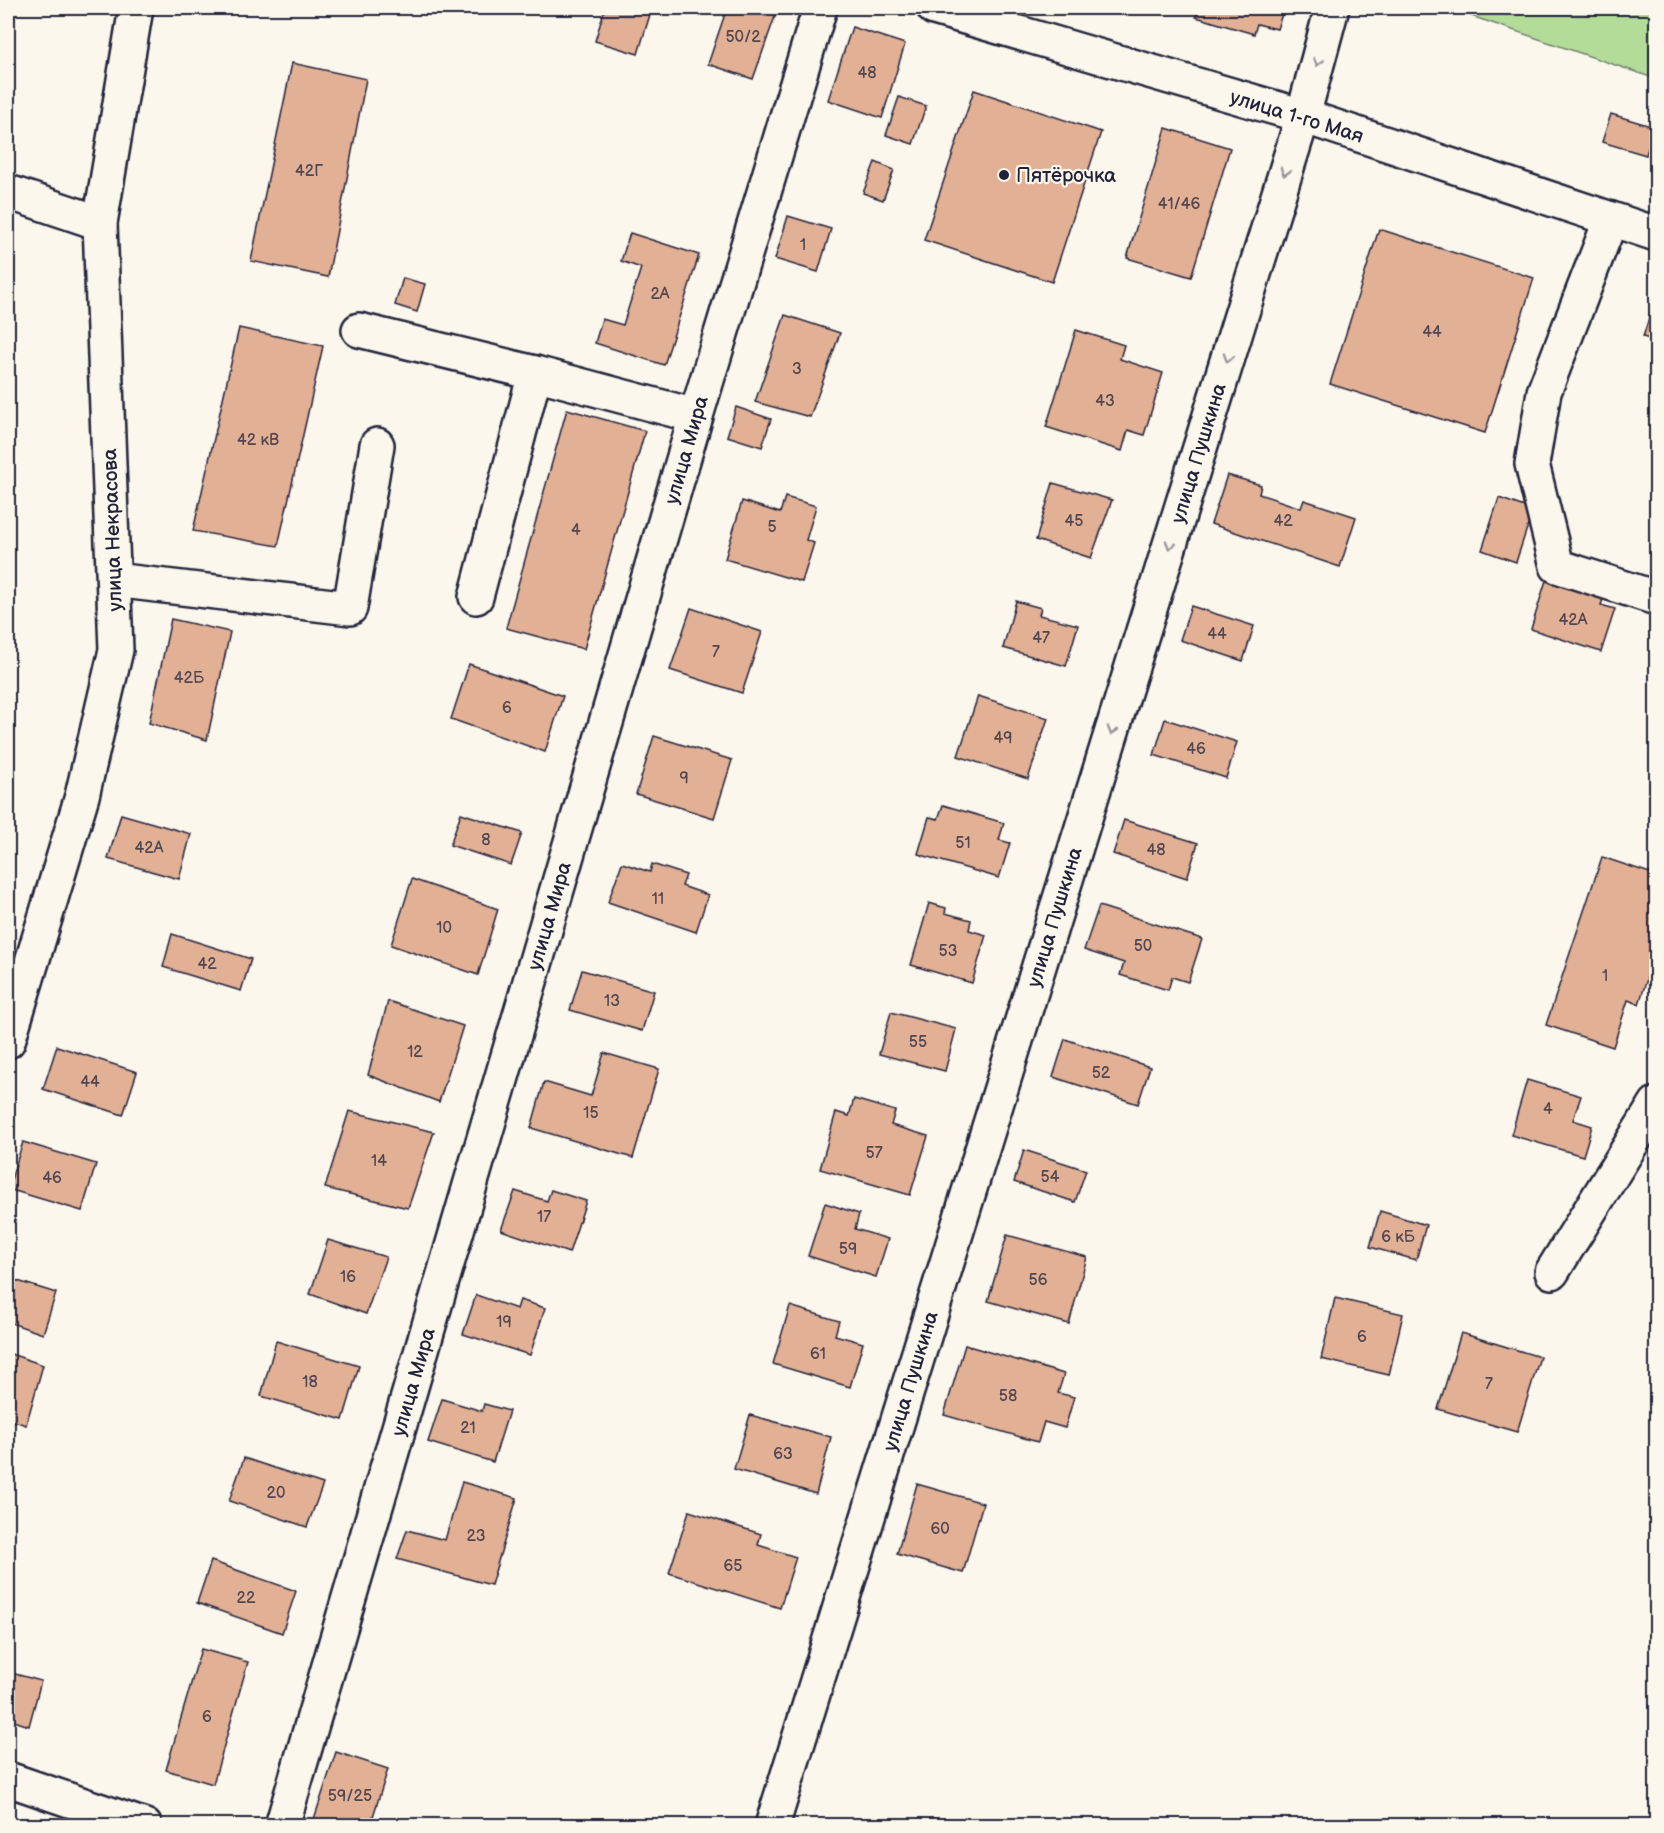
<svg xmlns="http://www.w3.org/2000/svg" width="1664" height="1833" font-family="'Balsamiq Sans',sans-serif">
<style>
.green{fill:#b3dc99;stroke:#6a7f6a;stroke-width:1.5}
.building{fill:#e2b094;stroke:#22223b;stroke-width:1.5}
.lines{fill:none;stroke-linecap:round;stroke-linejoin:round}
.minor-casing{stroke:#22223b;stroke-width:38}
.major-casing{stroke:#22223b;stroke-width:38}
.minor{stroke:#fbf7ec;stroke-width:33}
.major{stroke:#fbf7ec;stroke-width:33}
.oneway{stroke:#99979c}
.poi-dot{fill:#22223b;stroke:#fbf7ec;stroke-width:2}
.labels{text-anchor:middle;stroke-width:4.5;stroke-linejoin:round;paint-order:stroke}
.number-label{font-size:16px;fill:#524651}
.street-label{font-size:20px;fill:#22223b;stroke:#fbf7ec}
.poi-label{font-size:20px;fill:#22223b;stroke:#fbf7ec;text-anchor:start}
</style>
<rect width="100%" height="100%" fill="#fbf7ec"/>
<filter id="ink" filterUnits="userSpaceOnUse"><feTurbulence type="fractalNoise" baseFrequency=".0167" numOctaves="2"/><feDisplacementMap in="SourceGraphic" scale="12" xChannelSelector="R" yChannelSelector="G"/><feConvolveMatrix kernelMatrix="1 2 1 2 8 2 1 2 1" color-interpolation-filters="sRGB"/></filter>
<g filter="url(#ink)">
<polygon class="green" points="1448,8 1656,8 1656,79"/>
<g class="building">
<polygon points="605,8 652,8 638,54 595,41"/>
<polygon points="727,8 778,8 753,79 708,64"/>
<polygon points="1199,8 1284,8 1277,29 1257,24 1254,34 1196,17"/>
<polygon points="852,27 905,44 882,118 828,100"/>
<polygon points="292,63 366,79 328,277 251,261"/>
<polygon points="974,90 1101,132 1052,282 924,240"/>
<polygon points="899,97 926,106 913,144 886,135"/>
<polygon points="1611,114 1654,127 1646,155 1602,142"/>
<polygon points="1166,128 1230,148 1191,277 1127,258"/>
<polygon points="875,162 894,170 883,200 863,193"/>
<polygon points="788,216 831,229 818,272 775,259"/>
<polygon points="1379,229 1534,278 1485,433 1330,384"/>
<polygon points="630,233 699,255 664,365 595,343 602,319 623,325 641,268 621,261"/>
<polygon points="403,278 425,284 417,312 395,305"/>
<polygon points="1651,311 1656,312 1656,341 1643,337"/>
<polygon points="785,315 840,333 810,417 755,402"/>
<polygon points="239,328 323,346 278,546 193,531"/>
<polygon points="1076,330 1124,345 1120,359 1163,373 1144,435 1128,430 1122,451 1046,427"/>
<polygon points="1656,355 1656,372 1651,371"/>
<polygon points="736,407 771,419 762,447 727,436"/>
<polygon points="567,409 645,431 584,649 506,628"/>
<polygon points="1227,475 1261,485 1259,494 1301,508 1304,500 1356,517 1340,567 1211,524"/>
<polygon points="1053,483 1112,500 1091,558 1036,540"/>
<polygon points="785,497 816,506 806,540 814,543 802,582 725,559 742,501 780,513"/>
<polygon points="1499,498 1533,510 1516,562 1482,550"/>
<polygon points="1547,577 1604,596 1601,605 1615,609 1601,652 1531,629"/>
<polygon points="1016,601 1041,608 1039,615 1078,625 1066,666 1003,648"/>
<polygon points="1191,606 1254,626 1243,661 1180,640"/>
<polygon points="691,608 762,632 742,693 670,670"/>
<polygon points="171,619 230,632 207,740 149,723"/>
<polygon points="469,664 563,696 545,752 451,719"/>
<polygon points="978,696 1048,718 1028,779 958,756"/>
<polygon points="1165,719 1237,742 1226,778 1154,755"/>
<polygon points="654,736 732,760 714,818 636,794"/>
<polygon points="943,805 1004,823 999,840 1010,843 999,878 918,854 929,817 938,819"/>
<polygon points="461,813 522,833 511,865 450,845"/>
<polygon points="121,814 191,834 179,879 108,859"/>
<polygon points="1124,820 1198,843 1187,878 1113,854"/>
<polygon points="1602,857 1656,875 1656,914 1649,936 1656,938 1656,951 1639,1004 1628,1000 1613,1047 1546,1025"/>
<polygon points="622,863 650,872 652,864 686,875 682,886 708,895 696,932 608,902"/>
<polygon points="412,879 498,909 478,975 391,945"/>
<polygon points="929,903 946,908 945,913 971,920 969,930 986,935 972,983 911,965"/>
<polygon points="1099,906 1202,939 1188,982 1172,977 1168,990 1120,975 1124,963 1084,950"/>
<polygon points="172,934 251,959 241,991 163,967"/>
<polygon points="582,970 654,991 642,1031 570,1010"/>
<polygon points="388,1001 463,1026 439,1102 368,1075"/>
<polygon points="891,1012 956,1029 945,1071 879,1054"/>
<polygon points="1065,1039 1150,1067 1138,1104 1053,1077"/>
<polygon points="57,1046 137,1072 123,1115 43,1089"/>
<polygon points="604,1053 659,1069 633,1158 531,1128 544,1082 591,1096"/>
<polygon points="1527,1080 1581,1096 1573,1120 1592,1126 1583,1156 1511,1135"/>
<polygon points="854,1099 895,1111 891,1125 928,1136 910,1195 820,1169 836,1112 849,1116"/>
<polygon points="349,1111 434,1132 408,1208 325,1188"/>
<polygon points="23,1142 96,1164 82,1211 8,1189"/>
<polygon points="1024,1150 1086,1170 1075,1202 1014,1182"/>
<polygon points="551,1190 586,1201 569,1253 501,1230 515,1191 547,1201"/>
<polygon points="825,1203 859,1214 855,1229 888,1239 876,1277 808,1256"/>
<polygon points="1380,1211 1426,1225 1416,1260 1370,1247"/>
<polygon points="1007,1235 1087,1257 1069,1324 988,1301"/>
<polygon points="328,1240 386,1257 366,1314 310,1294"/>
<polygon points="8,1278 56,1293 43,1334 8,1322"/>
<polygon points="476,1295 517,1309 520,1300 545,1308 530,1355 463,1334"/>
<polygon points="1335,1298 1403,1314 1389,1375 1321,1359"/>
<polygon points="790,1306 839,1321 835,1335 863,1343 850,1387 773,1364"/>
<polygon points="1461,1333 1540,1357 1517,1432 1438,1409"/>
<polygon points="276,1341 359,1366 343,1420 261,1396"/>
<polygon points="965,1345 1064,1374 1058,1393 1074,1397 1065,1428 1044,1422 1038,1442 944,1415"/>
<polygon points="8,1353 43,1365 26,1425 8,1419"/>
<polygon points="442,1399 482,1411 484,1404 509,1411 493,1462 428,1442"/>
<polygon points="750,1415 831,1437 816,1494 734,1469"/>
<polygon points="244,1458 323,1484 307,1527 229,1501"/>
<polygon points="462,1482 517,1498 491,1585 397,1559 407,1530 445,1540"/>
<polygon points="917,1484 983,1503 963,1573 897,1554"/>
<polygon points="689,1511 761,1534 758,1545 796,1557 780,1608 669,1573"/>
<polygon points="211,1561 296,1591 282,1633 197,1603"/>
<polygon points="201,1649 248,1662 213,1784 166,1770"/>
<polygon points="8,1672 41,1681 29,1726 8,1719"/>
<polygon points="336,1752 388,1769 370,1826 324,1826 313,1822"/>
</g>
<g class="lines">
<defs>
<g id="minor">
<polyline points="934,8 1303,116 1656,234"/>
<polyline points="8,192 100,223"/>
<polyline points="1611,219 1544,392 1532,464 1557,566 1656,598"/>
<polyline points="359,330 535,373 476,597"/>
<polyline points="535,373 696,416"/>
<polyline points="114,580 350,608 377,445"/>
<polyline points="8,1041 82,796 116,650 100,223 136,8"/>
<polyline points="1552,1272 1656,1104"/>
<polyline points="8,1779 145,1826"/>
<polyline points="282,1826 696,416 820,8"/>
</g>
<polyline id="major" points="772,1826 1303,116 1332,8"/>
</defs>
<use href="#minor" class="minor-casing"/>
<use href="#major" class="major-casing"/>
<use href="#minor" class="minor"/>
<use href="#major" class="major"/>
</g>
<defs><path id="oneway-chevron" d="M-2-3.5L2.5 0L-2 3.5" fill="none" stroke-width="1.6" stroke-linecap="round" stroke-linejoin="round" transform="scale(1.5)"/></defs>
<g class="oneway">
<use href="#oneway-chevron" transform="translate(1318 62) rotate(104)"/>
<use href="#oneway-chevron" transform="translate(1285 172) rotate(107)"/>
<use href="#oneway-chevron" transform="translate(1228 358) rotate(107)"/>
<use href="#oneway-chevron" transform="translate(1170 545) rotate(107)"/>
<use href="#oneway-chevron" transform="translate(1112 731) rotate(107)"/>
</g>
</g>
<circle class="poi-dot" cx="1004" cy="175" r="6"/>
<g class="labels">
<g class="number-label">
<text x="743" y="42">50/2</text>
<text x="867" y="78">48</text>
<text x="309" y="176">42Г</text>
<text x="1179" y="209">41/46</text>
<text x="803" y="250">1</text>
<text x="660" y="299">2А</text>
<text x="1432" y="337">44</text>
<text x="797" y="374">3</text>
<text x="1105" y="406">43</text>
<text x="258" y="445">42 кВ</text>
<text x="1074" y="526">45</text>
<text x="1283" y="526">42</text>
<text x="772" y="532">5</text>
<text x="576" y="535">4</text>
<text x="1573" y="625">42А</text>
<text x="1217" y="639">44</text>
<text x="1041" y="643">47</text>
<text x="716" y="657">7</text>
<text x="189" y="683">42Б</text>
<text x="507" y="713">6</text>
<text x="1003" y="743">49</text>
<text x="1196" y="754">46</text>
<text x="684" y="783">9</text>
<text x="486" y="845">8</text>
<text x="963" y="848">51</text>
<text x="149" y="853">42А</text>
<text x="1156" y="855">48</text>
<text x="658" y="904">11</text>
<text x="444" y="933">10</text>
<text x="1143" y="951">50</text>
<text x="948" y="956">53</text>
<text x="207" y="969">42</text>
<text x="1605" y="981">1</text>
<text x="612" y="1006">13</text>
<text x="918" y="1047">55</text>
<text x="415" y="1057">12</text>
<text x="1101" y="1078">52</text>
<text x="90" y="1087">44</text>
<text x="1548" y="1114">4</text>
<text x="591" y="1118">15</text>
<text x="874" y="1158">57</text>
<text x="379" y="1166">14</text>
<text x="1050" y="1182">54</text>
<text x="52" y="1183">46</text>
<text x="544" y="1222">17</text>
<text x="1398" y="1242">6 кБ</text>
<text x="848" y="1254">59</text>
<text x="348" y="1282">16</text>
<text x="1038" y="1285">56</text>
<text x="504" y="1327">19</text>
<text x="1362" y="1342">6</text>
<text x="818" y="1359">61</text>
<text x="310" y="1387">18</text>
<text x="1489" y="1389">7</text>
<text x="1008" y="1401">58</text>
<text x="468" y="1433">21</text>
<text x="783" y="1459">63</text>
<text x="276" y="1498">20</text>
<text x="940" y="1534">60</text>
<text x="476" y="1541">23</text>
<text x="733" y="1571">65</text>
<text x="246" y="1603">22</text>
<text x="207" y="1722">6</text>
<text x="350" y="1801">59/25</text>
</g>
<g class="street-label">
<text transform="translate(1297 116) rotate(17)" y="7">улица 1-го Мая</text>
<text transform="translate(686 450) rotate(-74)" y="7">улица Мира</text>
<text transform="translate(1198 453) rotate(-73)" y="7">улица Пушкина</text>
<text transform="translate(112 530) rotate(-92)" y="7">улица Некрасова</text>
<text transform="translate(549 916) rotate(-74)" y="7">улица Мира</text>
<text transform="translate(1054 917) rotate(-73)" y="7">улица Пушкина</text>
<text transform="translate(910 1381) rotate(-73)" y="7">улица Пушкина</text>
<text transform="translate(413 1382) rotate(-74)" y="7">улица Мира</text>
</g>
<g class="poi-label">
<text x="1016" y="182">Пятёрочка</text>
</g>
</g>
<rect width="1664" height="1833" fill="none" stroke="#fbf7ec" stroke-width="30"/>
<rect x="15" y="15" width="1634" height="1803" fill="none" stroke="#22223b" stroke-width="2" filter="url(#ink)"/>
</svg>
